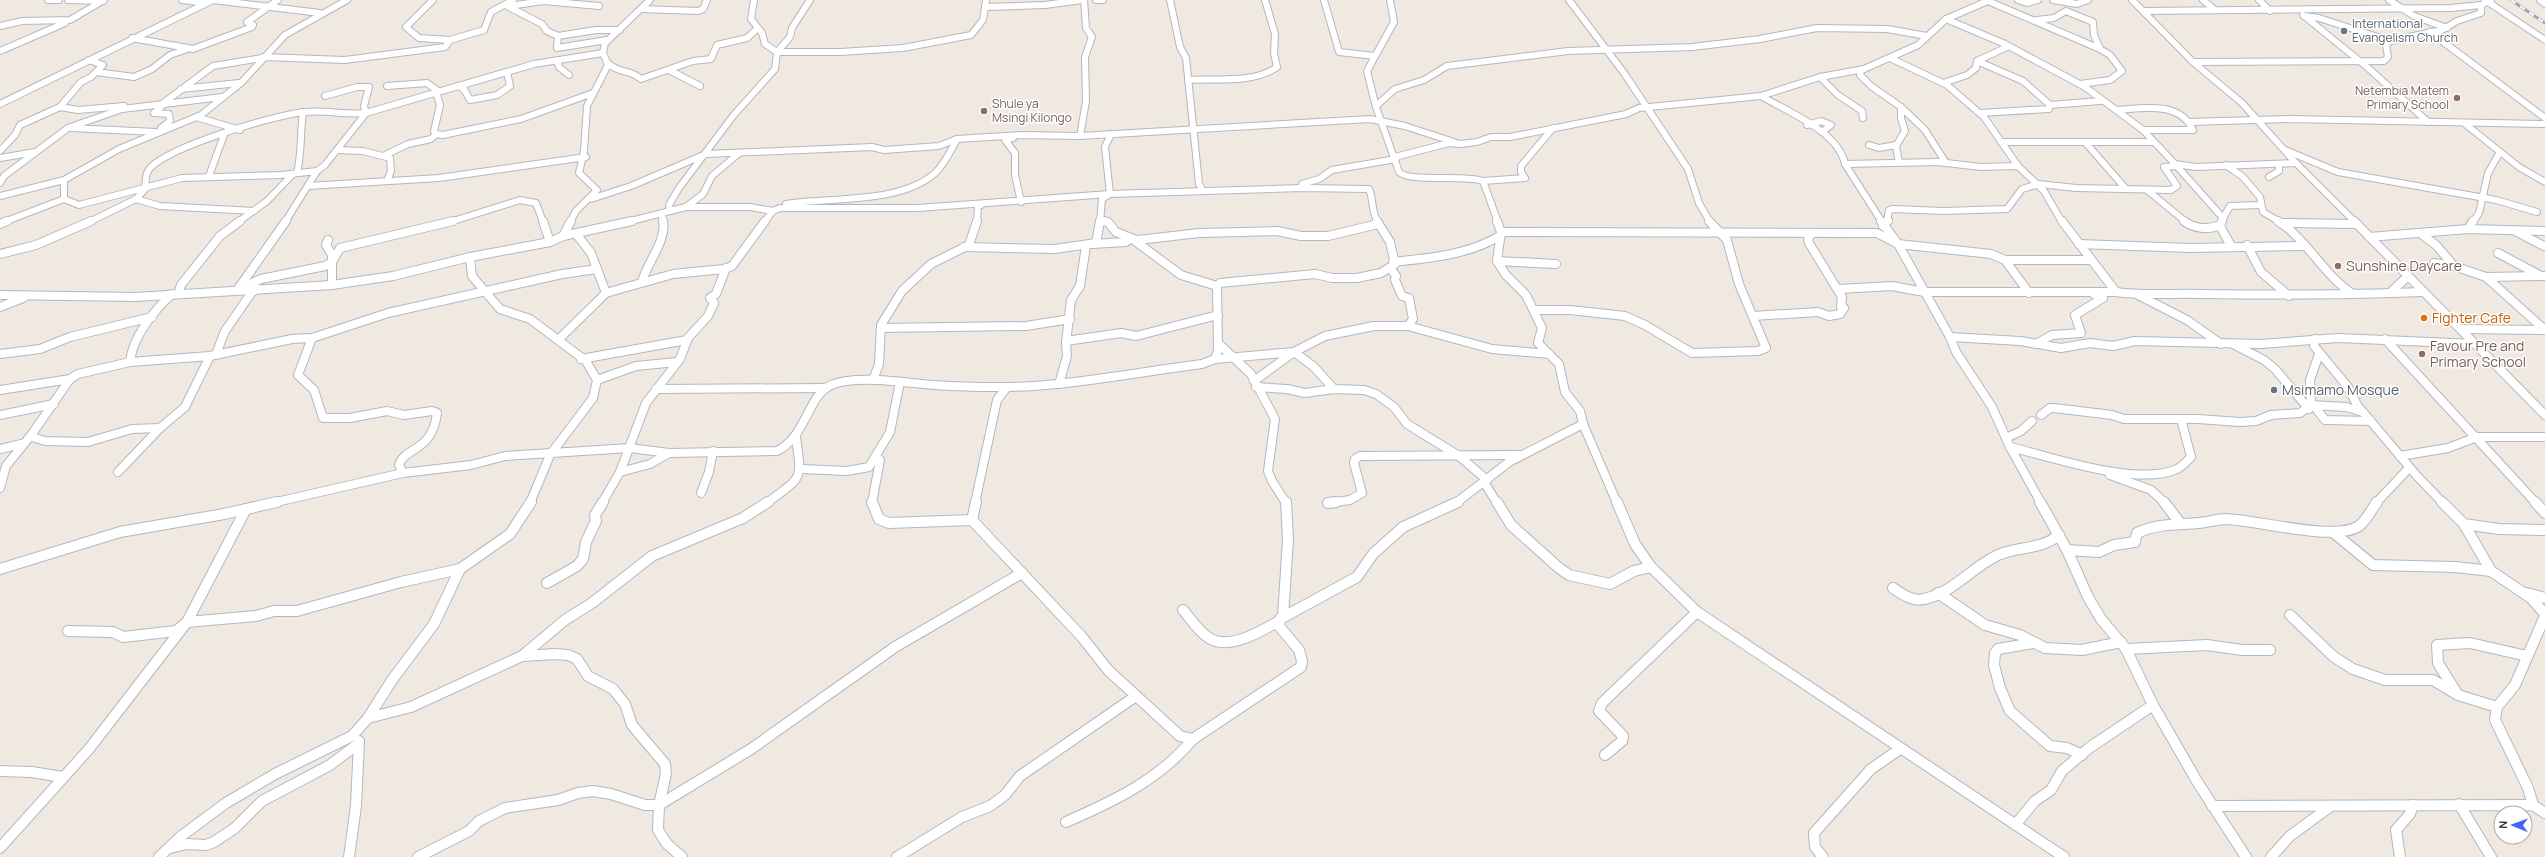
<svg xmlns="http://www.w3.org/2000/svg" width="2545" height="857" font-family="Manrope,sans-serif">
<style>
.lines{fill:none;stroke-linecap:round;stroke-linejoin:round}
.minor-far2-casing{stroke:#b4b7c1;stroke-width:8}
.minor-far1-casing{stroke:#b4b7c1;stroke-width:10}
.minor-casing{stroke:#b4b7c1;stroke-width:12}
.minor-far2{stroke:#fff;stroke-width:6}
.minor-far1{stroke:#fff;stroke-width:8}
.minor{stroke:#fff;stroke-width:10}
.rail-casing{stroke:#a3a6b8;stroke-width:3}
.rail{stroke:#fff;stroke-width:2;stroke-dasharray:5.5;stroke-linecap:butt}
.worship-dot{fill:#6b7280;stroke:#fff;stroke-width:1.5}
.education-dot{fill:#8d6e63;stroke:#fff;stroke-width:1.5}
.food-dot{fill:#e8710a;stroke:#fff;stroke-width:1.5}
.labels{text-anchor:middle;stroke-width:3;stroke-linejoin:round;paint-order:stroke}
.far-worship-label{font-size:12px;fill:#5b616d;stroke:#fff;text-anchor:start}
.far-education-label{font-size:12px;fill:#785e54;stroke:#fff;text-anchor:end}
.education-label{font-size:14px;fill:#785e54;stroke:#fff;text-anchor:start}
.food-label{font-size:14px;fill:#c56008;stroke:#fff;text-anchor:start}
.worship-label{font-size:14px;fill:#5b616d;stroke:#fff;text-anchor:start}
</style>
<rect width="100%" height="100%" fill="#efe9e1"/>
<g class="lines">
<defs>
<g id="minor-far2">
<polyline points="48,0 59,0"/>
<polyline points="68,0 103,1"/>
<polyline points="182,0 206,3"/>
<polyline points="213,0 320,13"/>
<polyline points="433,0 406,27 419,38 450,40"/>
<polyline points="754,0 751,19 762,33 765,44 777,52 840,52 903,48 971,35 983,20 986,0"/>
<polyline points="1096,0 1103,0"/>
<polyline points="1170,0 1180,47 1186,58 1199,184 1203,191"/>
<polyline points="1324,0 1339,52 1375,56"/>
<path d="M1390 0 1394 22 1367 71 1376 107 1399 172C1410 183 1463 174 1483 181L1498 222"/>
<polyline points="1569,0 1624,73 1688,169 1699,203 1710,222"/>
<polyline points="2018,0 2027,3 2038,0"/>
<polyline points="2053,0 2077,4 2088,0"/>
<polyline points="2132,0 2193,62 2242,103 2294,161 2355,222"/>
<polyline points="2203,0 2215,10"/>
<polyline points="2259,0 2270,11"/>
<polyline points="2389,0 2414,16 2447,28"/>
<polyline points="2485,0 2545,40"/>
<polyline points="2540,0 2545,4"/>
<polyline points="1988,1 2100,49 2110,55 2122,71 2110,80 2080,84"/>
<polyline points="507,6 542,24 547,31 558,36 596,30 620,30"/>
<polyline points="509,6 543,1 599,6"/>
<polyline points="985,7 1045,5 1082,0"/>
<polyline points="641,9 698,11 703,9 707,0"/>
<polyline points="2144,11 2451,8 2481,5 2491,0"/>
<polyline points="2303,15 2367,67 2428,122"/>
<polyline points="2304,16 2319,18 2390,41"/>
<polyline points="1946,19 2005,44 2085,87 2143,130 2175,164 2196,167 2296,163"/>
<polyline points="2037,20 2054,18 2066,11 2093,22 2094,35 2100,49"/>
<polyline points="0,26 22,21 70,20 104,0"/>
<polyline points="2430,32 2545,118"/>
<polyline points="558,36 557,48 607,40"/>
<polyline points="132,38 193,49 252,27 253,25 247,22 278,0"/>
<polyline points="0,51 65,23"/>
<polyline points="263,57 345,60 445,47 450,40 484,30 491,12 513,0"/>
<polyline points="1890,58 1947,85 1984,117 2018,166 2044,191 2062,222"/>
<polyline points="557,60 559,67 569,75"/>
<polyline points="1977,61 2023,81 2050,105"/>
<polyline points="2193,62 2384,61 2388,57 2386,45 2390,41 2442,30 2457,21 2481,13 2481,5"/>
<path d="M609 64C620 74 630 69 641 79L693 61 711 59 717 45 747 38 757 29"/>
<polyline points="669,70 700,86"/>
<polyline points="1861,70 1860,75 1871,86 1901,107 1901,118 1905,131 1896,146 1899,163"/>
<polyline points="96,72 134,77 152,69 170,55 187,49"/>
<polyline points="1820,77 1838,95 1862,111 1863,118"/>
<path d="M1188 80C1216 78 1253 84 1277 67L1274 53 1275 34 1265 0"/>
<polyline points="1943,83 1967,75 1976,68 1977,61 2007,47 2005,44"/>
<polyline points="387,86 427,83 438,91"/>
<polyline points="458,86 464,89 470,100 497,95 510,86 507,72"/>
<polyline points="181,89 239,83"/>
<polyline points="436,92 440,105 434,131 436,134 443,135 521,119 593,93"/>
<path d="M1761 96C1788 112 1838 131 1845 164L1882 222"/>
<polyline points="0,104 213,0"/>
<polyline points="162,104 213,66 262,58"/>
<polyline points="1376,106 1395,89 1424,80 1447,66 1568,51 1692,47 1760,39 1817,28 1887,29 1927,36"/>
<polyline points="60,107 78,110 124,106"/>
<polyline points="1901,107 1925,130 1946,163"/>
<path d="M2117 110C2143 108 2180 101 2193 130H2143"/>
<polyline points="1980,113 2049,109 2050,105 2100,101 2099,98"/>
<polyline points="196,117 240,130"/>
<polyline points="2189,122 2291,119 2545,124"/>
<polyline points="2464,123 2519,167 2545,182"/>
<polyline points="1807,125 1821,121 1831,125 1822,132"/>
<polyline points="71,128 156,132"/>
<polyline points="161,128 170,121 169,114 154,113 164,104"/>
<polyline points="1080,136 1086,101 1085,57 1092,37 1086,28 1084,0"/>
<polyline points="1013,138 1005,140 1015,153 1015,175 1021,202"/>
<polyline points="2001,142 2153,142"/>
<polyline points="2085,142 2126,189"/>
<polyline points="1869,145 1879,148 1896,145"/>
<polyline points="338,150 363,151 390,158 391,171 387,181"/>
<polyline points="2285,150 2338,172 2496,200 2537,212"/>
<polyline points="0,151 15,135 20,125 60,107 81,82 91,77 103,65 89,60"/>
<polyline points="385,155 408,144 431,139 436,134"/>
<polyline points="1395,157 1449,143 1460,144 1477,142 1491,137 1510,137 1626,114 1639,108 1761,96 1820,77 1864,69 1918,45 1946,19 1990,0"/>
<polyline points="0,158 35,152"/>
<polyline points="1845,164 1938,162 1981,167 2018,166"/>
<polyline points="2175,164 2223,218"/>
<polyline points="2226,165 2243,177 2260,197 2263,212 2280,222"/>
<path d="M297 173C302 152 300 133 303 112"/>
<polyline points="209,176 224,135"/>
<polyline points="2269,177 2279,171 2279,164"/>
<polyline points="64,180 64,199 79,205 182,178 281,175 317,171 325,165 366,113 534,64 603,53"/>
<polyline points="1483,181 1525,178 1521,172 1521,166 1553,128"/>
<polyline points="0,183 4,176 68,128 79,124 122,109 222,97"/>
<polyline points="308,186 439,178 586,157"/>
<polyline points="1302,186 1302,184 1319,179 1332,170 1396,159"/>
<polyline points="2147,190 2186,222"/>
<polyline points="0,196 64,180 119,149 201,115 241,83 285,35 347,0"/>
<polyline points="136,199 160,206 254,211"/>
<polyline points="591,199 631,186 706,154 872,147 884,150 939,146 957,139 1022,135 1080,136 1370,119 1405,126 1460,144"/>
<path d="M786 204C830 197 901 204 935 173 945 164 951 150 957 139"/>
<polyline points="686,207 703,194 712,176 738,154"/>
<polyline points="670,211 669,205 679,188 733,116 775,69 777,52 790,37 792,28 810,0"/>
<polyline points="662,214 663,222"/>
<polyline points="1100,221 1108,222"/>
<polyline points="4,222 64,199"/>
<path d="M89 222 136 199 146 188C145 181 146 173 150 168 171 146 274 115 305 112 325 110 346 115 366 113L364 106 369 87H357L325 96"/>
<polyline points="238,222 267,201 293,174"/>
<polyline points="285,222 317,171"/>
<polyline points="450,222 520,200 536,203 543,222"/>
<polyline points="570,222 576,211 597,190 579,173 584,151 587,106 608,65 603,53 605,43 650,0"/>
<path d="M627 222 686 207H750L773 211 780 208H917L1110 194 1302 188 1369 189C1374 201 1371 212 1378 222"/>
<polyline points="764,222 773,211"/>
<polyline points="977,222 978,205 981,205"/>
<polyline points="1100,222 1102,199 1110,194 1105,147 1111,134"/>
<polyline points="1887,222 1889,210 1892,209 1944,211 2007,209 2022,189 2039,184 2076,188 2171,190 2177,186 2164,167 2176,166"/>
<polyline points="2221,222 2230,206 2261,205"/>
<polyline points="2473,222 2479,213 2488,173 2500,152"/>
</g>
<g id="minor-far1">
<polyline points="543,221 550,242"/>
<polyline points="1103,221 1108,222 1116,232 1131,238 1181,275 1217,286"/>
<polyline points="1497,221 1501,232 1497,261 1506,275 1526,295 1542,328 1538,343 1559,364 1565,392 1580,411 1583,424 1617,503"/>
<polyline points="1881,221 1898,244 1950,337 1956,352 1992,407 2010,447 2041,503"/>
<polyline points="2062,221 2116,292"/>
<path d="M2184 221C2194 229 2209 230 2220 225"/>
<polyline points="2222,221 2220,226 2231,246"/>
<path d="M2278 221C2308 240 2324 276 2353 294"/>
<polyline points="2354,221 2545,415"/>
<polyline points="2281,223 2356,224"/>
<polyline points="0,224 7,221"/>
<polyline points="1883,226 1888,221"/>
<polyline points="2468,229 2473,221"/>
<polyline points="1501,232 1877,233 1898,244 1991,254 2005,260 2029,293"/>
<polyline points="2517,232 2544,246"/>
<polyline points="2420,233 2436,245 2454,266 2486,277 2545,330"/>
<polyline points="577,235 591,253 606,293"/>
<polyline points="563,236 571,221"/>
<polyline points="2369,237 2468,229 2545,231"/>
<polyline points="1092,244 1126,242 1131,238 1138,240 1199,233 1277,231 1301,236 1328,236 1378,224"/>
<polyline points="2079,244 2190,248 2304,246"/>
<polyline points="2247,245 2261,272 2289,296"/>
<polyline points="964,247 1055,249 1096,243 1100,221"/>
<polyline points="2498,253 2541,276"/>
<polyline points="0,254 36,245 91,221"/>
<polyline points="470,257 472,276 500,309 530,319 586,361 597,380 593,398 550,455 530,503"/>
<polyline points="2005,260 2091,260"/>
<polyline points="1497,261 1556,264"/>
<path d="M1393 262C1429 258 1470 255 1501 235"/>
<polyline points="2434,263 2454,266"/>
<polyline points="2486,277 2545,276"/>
<path d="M642 282C647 262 667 241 663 221"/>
<polyline points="332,285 332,262 340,248 453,221"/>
<polyline points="248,288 252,283 261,279 325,266 332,262 332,255 326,245 328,240"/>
<polyline points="238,289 286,221"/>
<path d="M1839 289 1892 286 1924 292H2116C2144 296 2172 293 2201 294 2275 295 2349 295 2423 292"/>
<polyline points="2391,292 2408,276"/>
<polyline points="178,294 181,285 220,236 240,221"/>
<polyline points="0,295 135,297 332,285 393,276 470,257 550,242 563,236 632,221"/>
<polyline points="2138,295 2187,320 2221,344"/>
<polyline points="0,307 23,298"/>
<polyline points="1535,310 1570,310 1625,316 1645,325 1692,353 1758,351 1766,348 1739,284 1727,240 1709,221"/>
<polyline points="1753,316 1818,312 1829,316 1840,314 1844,308 1841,307 1842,297 1809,243 1808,239 1812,233"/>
<polyline points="1408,326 1492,349 1549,354"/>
<polyline points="881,328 1026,326 1070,319"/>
<polyline points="2461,329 2545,330"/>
<polyline points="1950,337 2020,341 2061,348 2090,343 2113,346 2135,341 2261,344 2338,338 2476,344"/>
<path d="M312 338 298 375 314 390 323 418H350L387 411 404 415 432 411 437 413C432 453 405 446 399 465L403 473"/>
<polyline points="2315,339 2314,346 2348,387 2357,405 2417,476 2443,503"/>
<polyline points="2385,339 2536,503"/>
<polyline points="558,340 606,293 673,274 724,269 732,266 765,221"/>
<polyline points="1066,341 1121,333 1136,336 1218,315"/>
<polyline points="1219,344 1251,374 1275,419 1268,471 1272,481 1286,503"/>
<polyline points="2036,344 2052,335 2081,333 2075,315 2103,298 2094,294"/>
<polyline points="2233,344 2264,360 2275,369 2309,409"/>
<polyline points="0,354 40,349 70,337 152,317"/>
<polyline points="216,354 225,331 252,292 258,289"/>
<polyline points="581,359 687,340"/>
<polyline points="1215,359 1294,352 1325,336 1374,326 1408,326 1413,319 1409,298 1402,296 1395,280 1396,276 1391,269"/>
<path d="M130 362C132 338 154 310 172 294"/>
<polyline points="597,380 636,366 677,362"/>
<polyline points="873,380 879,364 881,325 902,291 931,264 969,245 977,221"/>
<polyline points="1254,381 1294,352 1313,366 1334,389"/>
<polyline points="1059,384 1067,356 1066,343 1071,300 1080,286 1086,246"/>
<polyline points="1256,387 1287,389 1305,393 1334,389 1364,390 1376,394 1394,407 1407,424 1459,456 1487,480"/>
<polyline points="656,389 826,388"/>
<polyline points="0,390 70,379 78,374 130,362 210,356 292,339 312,338 388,313 562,274 597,269"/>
<polyline points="2311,405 2346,407 2363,412"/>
<polyline points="2314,406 2325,420 2371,421"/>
<polyline points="0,415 54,404"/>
<polyline points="2041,415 2050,408 2054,408 2112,415 2124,419 2198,419 2240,422 2256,421 2271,415 2300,413 2311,405 2310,380 2319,354"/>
<polyline points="32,434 35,438 45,441 88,442 132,429 160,428"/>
<polyline points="2006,438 2021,431 2032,421"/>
<path d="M2010 447C2052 457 2137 487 2177 469 2182 467 2187 461 2191 457L2181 419"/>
<polyline points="0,449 21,444"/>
<polyline points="2400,456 2448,448 2477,437 2545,437"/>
<polyline points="802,469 847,471 869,467 890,432 900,382"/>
<polyline points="118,472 160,428 185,407 210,356"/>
<polyline points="620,472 650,464 669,453"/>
<polyline points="2110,475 2151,490 2165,503"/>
<polyline points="1484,482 1497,503"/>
<polyline points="0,488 6,466 32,434 70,379"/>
<polyline points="701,493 709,472 713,451"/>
<path d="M272 503 403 473 471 465 505 456 630 448 669 453 777 451C807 436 807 396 831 385 856 374 907 383 934 385 966 387 1001 388 1034 386 1090 382 1146 371 1202 364L1215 359 1218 350 1217 286 1220 283 1315 274 1332 278H1357L1381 273 1395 264 1390 242 1377 221"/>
<polyline points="602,503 620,472 646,403 680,359 688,338 708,316 714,303 710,298 716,294 726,268"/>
<path d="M767 503C803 475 802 483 796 437"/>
<polyline points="872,503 880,460 875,457"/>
<polyline points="975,503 997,400 1007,387"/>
<polyline points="1328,503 1350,500 1362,493 1354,463 1355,459 1360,456 1520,455"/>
<polyline points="1456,503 1509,462 1583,424"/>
<polyline points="2376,503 2409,468"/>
</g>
<g id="minor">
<polyline points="872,502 879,519 889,523 972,520"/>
<polyline points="976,502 972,520 1082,637 1108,670 1180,736 1193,739 1301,667 1302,661 1299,650 1279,626 1280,619 1357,577 1373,554 1403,527 1458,502"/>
<polyline points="1497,502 1511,525 1559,568 1569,575 1610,584 1634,571 1651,567"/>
<polyline points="1617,502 1635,544 1651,567 1697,612 2064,857"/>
<polyline points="2040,502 2067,550 2088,597 2101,619 2126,649 2153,705 2198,783 2246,857"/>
<polyline points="2164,502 2180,523"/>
<polyline points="2442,502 2464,524 2491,571 2531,598 2545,614"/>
<polyline points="2535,502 2545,513"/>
<polyline points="1328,503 1336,502"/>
<polyline points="2464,524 2499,529 2545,530"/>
<polyline points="2334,533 2373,565 2455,567 2491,571"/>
<path d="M2067 550 2099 552 2114 545 2135 542 2137 533C2158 523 2177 525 2199 523 2208 522 2218 519 2226 519 2257 520 2336 542 2359 526 2366 521 2372 509 2377 502"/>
<polyline points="0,569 120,532 224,514 277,502"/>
<polyline points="547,583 577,566 583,559 586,542 596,521 595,515 603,502"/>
<path d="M1893 588C1902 594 1913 602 1924 599 1953 593 1972 567 1998 555 2019 546 2041 550 2059 535"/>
<polyline points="1938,593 1985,625 2020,635 2045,648 2082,650 2121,642"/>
<polyline points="2527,593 2545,598"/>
<path d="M1183 610C1191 619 1198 631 1209 638 1229 651 1261 631 1279 621"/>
<polyline points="2290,615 2334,657 2353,669 2385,680 2433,680 2458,695 2497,707"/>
<polyline points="1283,617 1288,539 1286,502"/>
<polyline points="68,631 113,632 123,637 176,631 187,622 256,616 274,611 297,611 401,582 460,569"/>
<polyline points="2034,643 1998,649 1995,653 1994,665 2000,688 2010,711 2050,746 2067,748 2082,755"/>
<polyline points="2126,649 2207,645 2242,650 2270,650"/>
<polyline points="524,656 554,654 568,655 577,659 588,676 613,689 625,704 632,725 665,764 666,774 659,805 658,830 667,844 682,857"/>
<polyline points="2456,692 2438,663 2437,645 2470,643 2527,656"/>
<polyline points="368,718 411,707 522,656 565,620 592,603 652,556 743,518 768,502"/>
<polyline points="1605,755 1622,741 1623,736 1599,711 1602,703 1697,612"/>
<polyline points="0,771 32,772 62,777"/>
<polyline points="2459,804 2491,857"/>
<polyline points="2533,805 2528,788 2495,720 2497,707 2515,685 2545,616"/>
<polyline points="2212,806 2533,805 2545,813"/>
<path d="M1066 822C1114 801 1159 780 1193 739"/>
<polyline points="2015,825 2035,801 2051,790 2062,771 2089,748 2153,705"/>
<polyline points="0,848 89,749 187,622 246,509"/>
<polyline points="170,848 187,844 206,845 214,842 235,828 262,801 330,765 358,744"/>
<polyline points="159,857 180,837 226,803 275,774 352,736 368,718 392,680 434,624 460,569 510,534 531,502"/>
<polyline points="349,857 356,806 359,741"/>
<polyline points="418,857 469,831 479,821 505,808 558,800 578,793 593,791 611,794 645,805 659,805 751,749 895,647 1022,573"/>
<polyline points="897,857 962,817 990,806 1005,795 1020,776 1136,696"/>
<polyline points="1823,857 1815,847 1814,833 1871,769 1900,749"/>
<polyline points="2271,857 2290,836 2331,806"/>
<polyline points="2400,857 2396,830 2410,814 2413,805"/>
</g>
</defs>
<use href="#minor-far2" class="minor-far2-casing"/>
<use href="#minor-far1" class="minor-far1-casing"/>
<use href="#minor" class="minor-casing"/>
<use href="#minor-far2" class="minor-far2"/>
<use href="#minor-far1" class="minor-far1"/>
<use href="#minor" class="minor"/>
<defs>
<polyline id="rail" points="2511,0 2545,23"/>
</defs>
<use href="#rail" class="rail-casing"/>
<use href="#rail" class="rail"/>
</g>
<g class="worship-dot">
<circle cx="2344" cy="31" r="4"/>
<circle cx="2274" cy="390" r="4"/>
</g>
<g class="education-dot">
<circle cx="2457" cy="98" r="4"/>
<circle cx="984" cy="111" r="4"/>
<circle cx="2338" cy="266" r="4"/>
<circle cx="2422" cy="354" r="4"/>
</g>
<circle class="food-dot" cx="2424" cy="318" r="4"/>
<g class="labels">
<g class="far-worship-label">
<text x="2352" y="28">International<tspan x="2352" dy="14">Evangelism Church</tspan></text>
</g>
<g class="far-education-label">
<text x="2449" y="95">Netembia Matem<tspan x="2449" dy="14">Primary School</tspan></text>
<text x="992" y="108" text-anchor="start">Shule ya<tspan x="992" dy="14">Msingi Kilongo</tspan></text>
</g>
<g class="education-label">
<text x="2346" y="271">Sunshine Daycare</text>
<text x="2430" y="351">Favour Pre and<tspan x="2430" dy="16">Primary School</tspan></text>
</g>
<g class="food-label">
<text x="2432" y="323">Fighter Cafe</text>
</g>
<g class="worship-label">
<text x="2282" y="395">Msimamo Mosque</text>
</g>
</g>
<g transform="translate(2513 825) rotate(271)"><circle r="19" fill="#ffffff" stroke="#ababab"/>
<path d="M0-3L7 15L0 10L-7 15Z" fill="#4264fb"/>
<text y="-6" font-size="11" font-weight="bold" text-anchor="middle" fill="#2e2e2e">N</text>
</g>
</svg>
